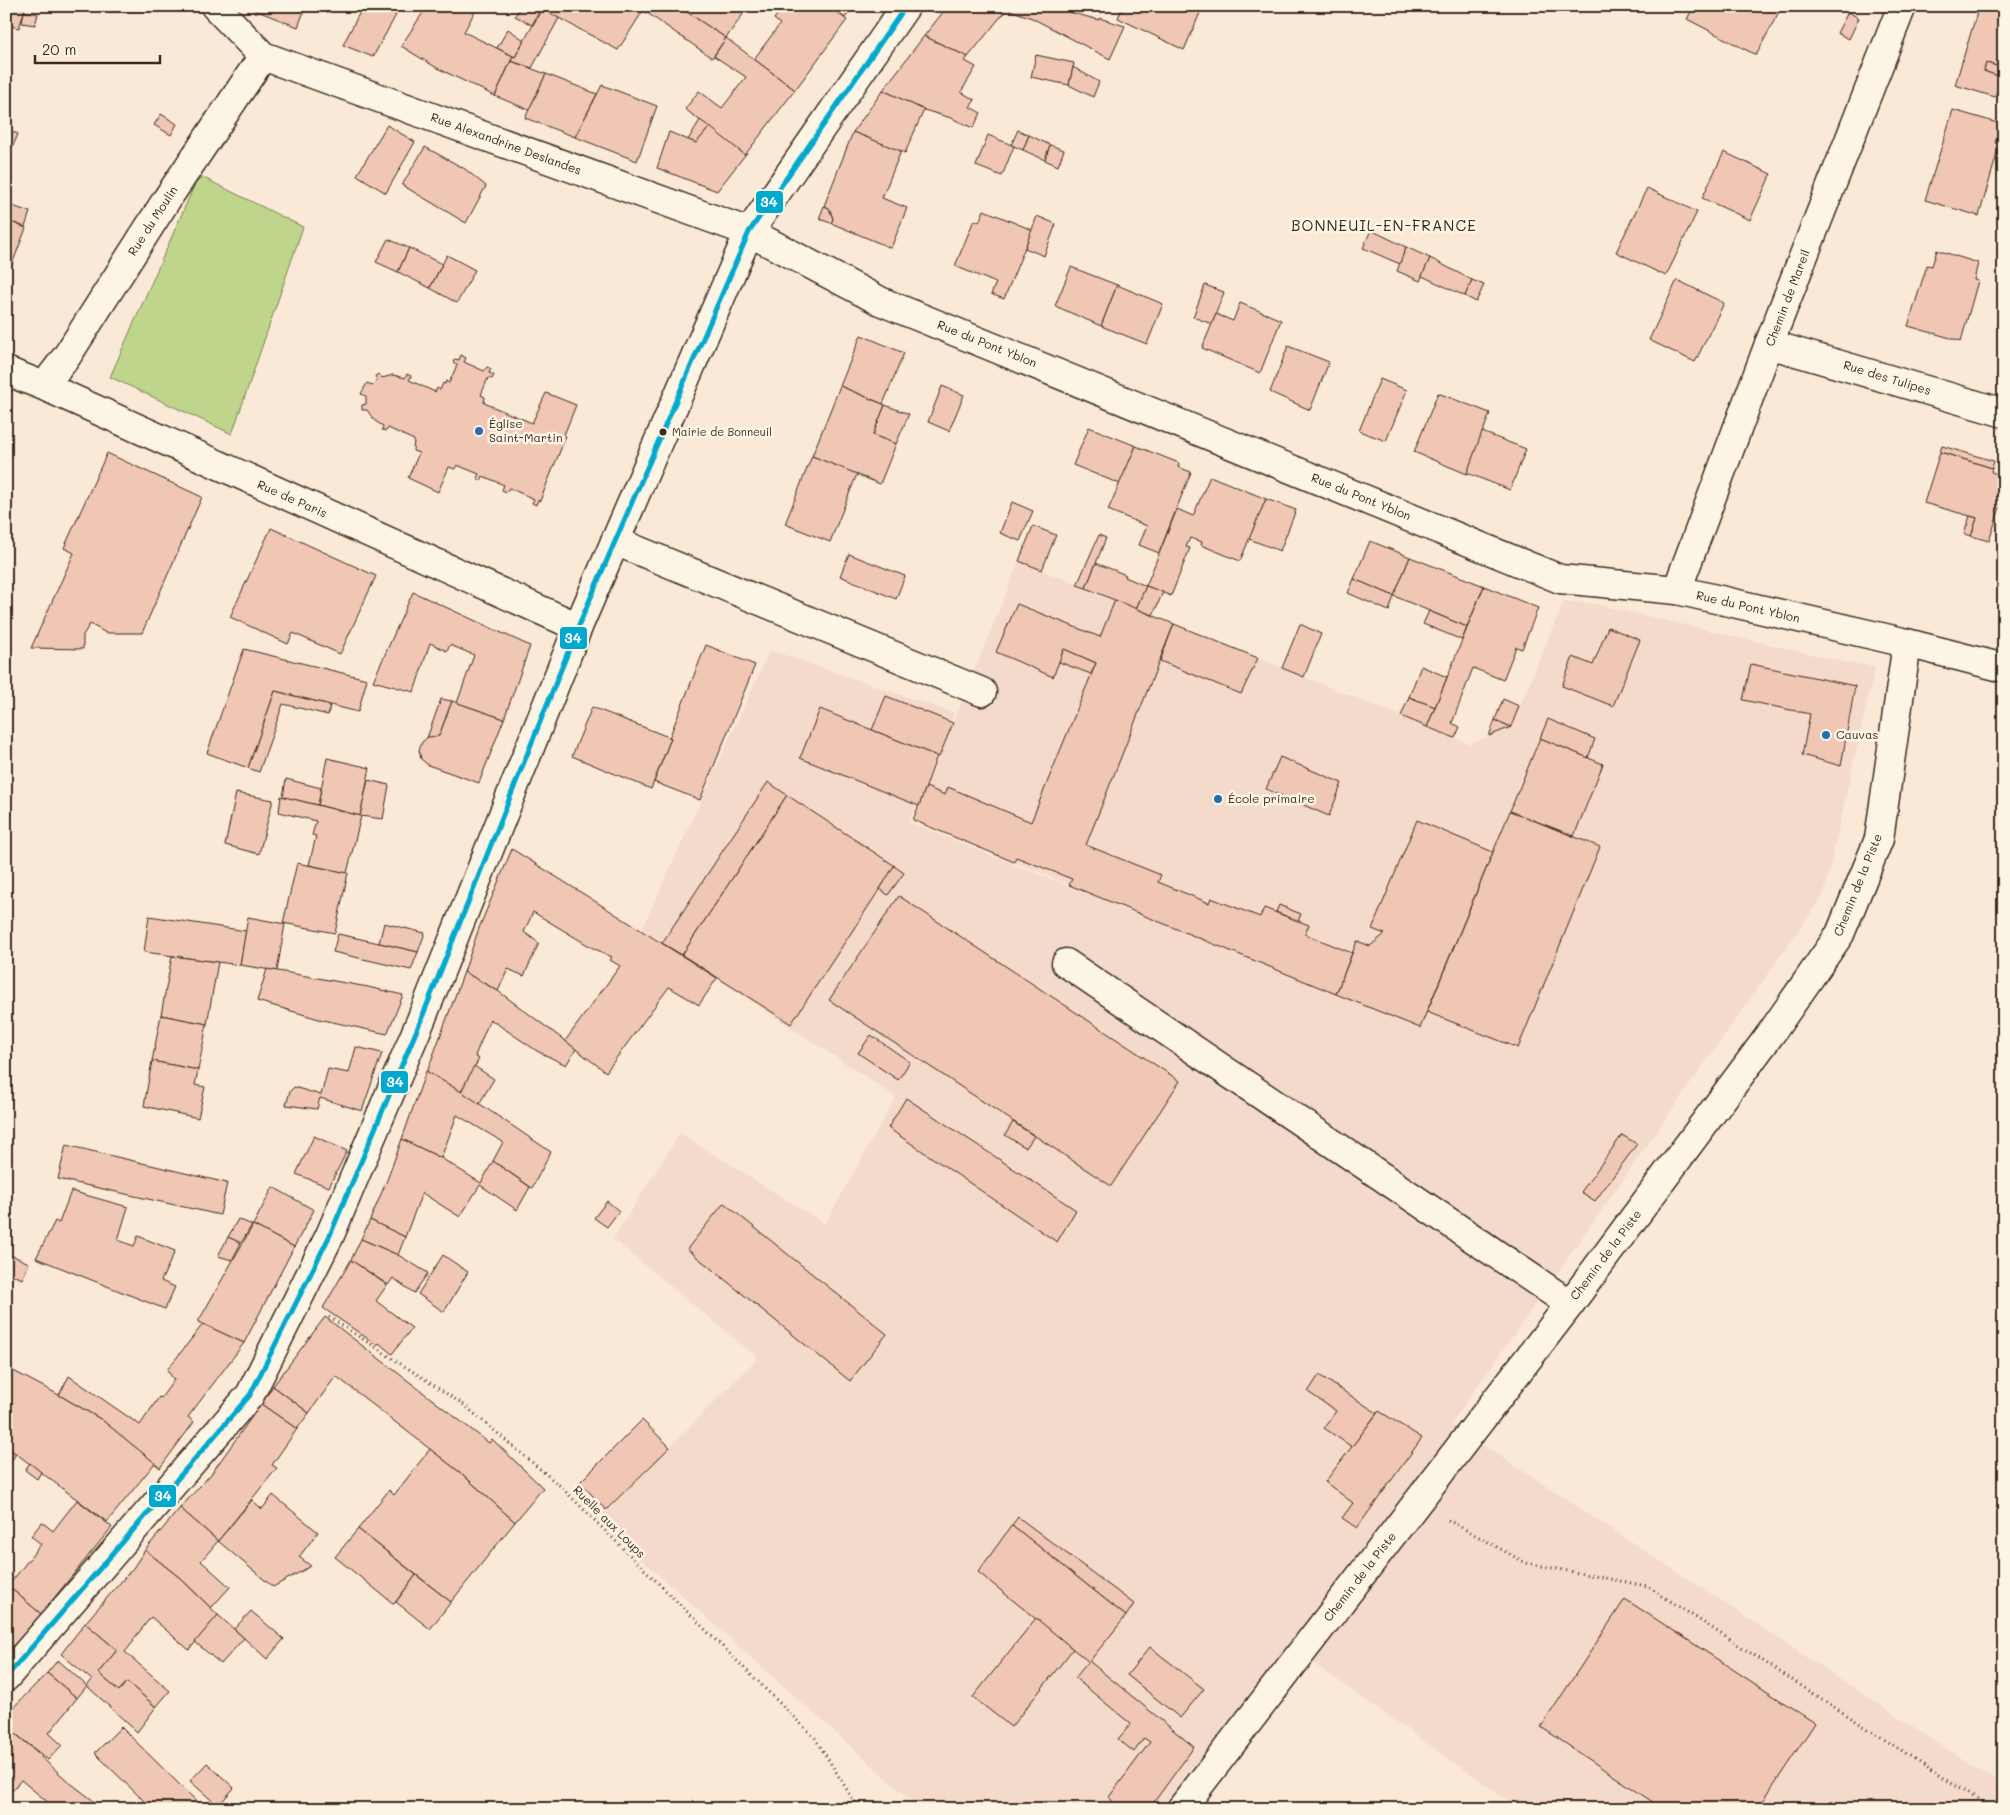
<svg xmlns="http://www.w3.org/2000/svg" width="2010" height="1815" font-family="Mali,sans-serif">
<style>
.built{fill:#f4daca}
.green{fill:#bed58b;stroke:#7c8054}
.building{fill:#f0c6b4;stroke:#3b2a1e}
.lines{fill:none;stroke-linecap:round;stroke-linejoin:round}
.minor-casing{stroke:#3b2a1e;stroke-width:31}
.path{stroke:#3b2a1e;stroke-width:3;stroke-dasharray:1 4;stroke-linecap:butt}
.minor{stroke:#fcf5e5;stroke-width:28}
.bus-1-casing{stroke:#fcf5e5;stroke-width:9}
.bus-1{stroke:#00a9ce;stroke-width:5}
.poi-dot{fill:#1f6fb2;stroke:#fcf5e5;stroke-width:2}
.bus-dot{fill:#3b2a1e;stroke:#fcf5e5;stroke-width:2}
.labels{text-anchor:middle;stroke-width:5;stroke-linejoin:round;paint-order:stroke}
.bus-label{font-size:11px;fill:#3b2a1e;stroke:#fcf5e5;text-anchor:start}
.street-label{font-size:12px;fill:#3b2a1e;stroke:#fcf5e5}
.poi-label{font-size:12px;fill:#3b2a1e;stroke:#fcf5e5;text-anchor:start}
.quarter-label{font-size:15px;letter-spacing:1px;fill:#3b2a1e;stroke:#fcf5e5}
.line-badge{stroke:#fcf5e5;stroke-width:2}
.badge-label{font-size:14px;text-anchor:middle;font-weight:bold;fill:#fff}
</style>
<rect width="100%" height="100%" fill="#fbe9d8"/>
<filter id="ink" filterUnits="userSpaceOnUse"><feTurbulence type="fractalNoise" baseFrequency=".02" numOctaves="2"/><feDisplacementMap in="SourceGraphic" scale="10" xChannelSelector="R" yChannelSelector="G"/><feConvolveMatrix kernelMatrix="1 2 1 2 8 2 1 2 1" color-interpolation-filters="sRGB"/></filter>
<g filter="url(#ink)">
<polygon class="built" points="1019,561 1470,744 1511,727 1564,601 1594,604 1846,662 1875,667 1824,894 1451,1424 2004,1786 2004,1809 1520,1809 1293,1649 1181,1809 921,1809 597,1520 758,1358 613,1239 680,1133 825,1224 896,1097 642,929 770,650 954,713 909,822 1203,940 913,820"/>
<polygon class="green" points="202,177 303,227 232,434 110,377 195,184"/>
<g class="building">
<polygon points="6,6 25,9 19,28 6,25"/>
<polygon points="110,6 168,6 168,10 110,12"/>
<polygon points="253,6 306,6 298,27 252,9"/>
<polygon points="363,6 384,6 396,15 373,57 343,45"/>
<polygon points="430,6 467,6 475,11 464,32 513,56 495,96 437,68 401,46 426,8 428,9"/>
<polygon points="521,6 535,6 540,10 532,25 515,16"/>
<polygon points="543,6 646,6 618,50 542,9"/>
<polygon points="646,6 678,6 726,38 712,58 643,10"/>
<polygon points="678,6 749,6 726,38"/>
<polygon points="784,6 828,6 847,20 795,90 754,59 780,24 774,19"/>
<polygon points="828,6 854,6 845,18"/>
<polygon points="948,6 1047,6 1099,20 1099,18 1125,26 1110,59 1032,18 1007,9 968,57 924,36"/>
<polygon points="1123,6 1203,6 1184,50 1118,18"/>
<polygon points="1694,6 1782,6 1756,55 1687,19"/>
<polygon points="1979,6 2004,6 2004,68 1986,63 1984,71 2001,77 1995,97 1955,85"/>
<polygon points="542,9 559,18 532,68 511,61 513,56 515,57"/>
<polygon points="24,11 38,14 35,25 22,23"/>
<polygon points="1848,12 1859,18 1849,39 1837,33"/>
<polygon points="508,29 524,40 515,57 497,48"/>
<polygon points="924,36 968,57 965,61 976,67 961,92 975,100 970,107 981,113 973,128 951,118 924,110 883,90"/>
<polygon points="726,38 795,90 745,155 685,109 699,91 722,108 746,77 714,56"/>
<polygon points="1036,55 1074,63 1069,85 1031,77"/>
<polygon points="511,61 546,74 529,110 495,96"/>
<polygon points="1986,63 2004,68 2001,77 1984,71"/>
<polygon points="1073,67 1099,82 1093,97 1069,85"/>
<polygon points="546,74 597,94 575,137 525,118"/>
<polygon points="602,85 657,106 637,161 575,137"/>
<polygon points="883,90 924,110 905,153 853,132"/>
<polygon points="1953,110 2001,124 1995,143 2000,144 1979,216 1925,200"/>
<polygon points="161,114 177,124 171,135 154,125"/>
<polygon points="700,120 710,127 696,143 688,140"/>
<polygon points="387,125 415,142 386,193 357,175"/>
<polygon points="710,127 745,155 717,191 657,168 669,132 696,143"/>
<polygon points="6,129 18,134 6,163"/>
<polygon points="1018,130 1029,135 1023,150 1011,145"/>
<polygon points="853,132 901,151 882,198 907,208 891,248 831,223 833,219 829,208 824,206"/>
<polygon points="988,135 1014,146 1002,176 976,166"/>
<polygon points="1029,135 1050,145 1045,160 1023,150"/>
<polygon points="1050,145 1064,150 1058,166 1045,160"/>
<polygon points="425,147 465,169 486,186 466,223 402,185"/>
<polygon points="1724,152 1771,174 1750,220 1702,198"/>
<polygon points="1647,188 1697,212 1666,276 1616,252"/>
<polygon points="6,204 30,212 25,227 6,220"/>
<polygon points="824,206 829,208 833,219 831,223 819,219"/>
<polygon points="984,210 1032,230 1004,299 991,294 996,283 955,266 974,220 979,222"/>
<polygon points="1037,216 1056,224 1044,256 1025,248"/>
<polygon points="6,220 26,228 6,280"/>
<polygon points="1371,230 1406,247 1400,264 1363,248"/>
<polygon points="388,239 409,248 398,272 376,262"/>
<polygon points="1406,247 1430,258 1420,281 1397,271"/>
<polygon points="409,248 442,264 430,288 398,272"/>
<polygon points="1937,250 1978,263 1974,280 1978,281 1961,341 1908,326 1927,265 1932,266"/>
<polygon points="447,255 475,270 457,303 430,288"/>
<polygon points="1430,258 1472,280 1465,296 1422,276"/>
<polygon points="1071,267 1117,285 1101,326 1055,306"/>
<polygon points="1472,280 1484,285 1476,302 1465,296"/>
<polygon points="1677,280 1724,303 1695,362 1649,340"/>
<polygon points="1117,285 1163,304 1147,344 1101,326"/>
<polygon points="1205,285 1224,292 1212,324 1193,317"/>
<polygon points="1240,303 1281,320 1260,373 1202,348 1216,314 1233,321"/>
<polygon points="861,335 904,353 883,404 840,386"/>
<polygon points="1288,346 1329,362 1310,410 1270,392"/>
<polygon points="461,355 466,358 464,362 484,371 487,367 491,369 489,373 494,375 492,379 488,378 481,395 485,397 484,403 532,423 546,393 576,405 564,435 566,436 540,501 538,500 536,505 532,503 534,499 509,488 506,492 502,490 504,485 483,476 481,481 477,478 479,474 457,465 455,469 449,467 438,492 408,478 419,453 413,451 414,440 388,428 386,431 382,430 383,426 375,421 367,410 362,410 362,405 366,404 366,396 361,394 367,383 372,385 377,380 375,376 379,374 382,378 393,375 405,378 407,374 411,376 409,380 435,392 437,388 440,390 443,383 445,384 446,381 449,383 457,365 453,362 455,359 459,360"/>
<polygon points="1380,379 1407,390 1386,441 1359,431"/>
<polygon points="840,386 885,405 873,435 896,444 880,484 812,456"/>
<polygon points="942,386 964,395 949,431 928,422"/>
<polygon points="1438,393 1490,413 1467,474 1414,452"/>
<polygon points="885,405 909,414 896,444 873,435"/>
<polygon points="1089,427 1136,446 1120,484 1073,465"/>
<polygon points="1482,432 1526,449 1510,490 1467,473"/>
<polygon points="1136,446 1179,463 1178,467 1191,472 1159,553 1139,545 1147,526 1108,510"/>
<polygon points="1942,446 1994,461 1992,468 1940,452"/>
<polygon points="1940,452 1992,468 1991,472 2004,476 2004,495 1989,541 1971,536 1977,518 1924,503"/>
<polygon points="107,453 202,497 142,633 106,633 90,624 83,635 83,649 31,648 74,553 64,548"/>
<polygon points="812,456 857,474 830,542 785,524"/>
<polygon points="1210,476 1266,499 1240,561 1201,545 1202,542 1190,538 1186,547 1190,548 1171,596 1146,586 1177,509 1193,516"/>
<polygon points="1266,499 1296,510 1280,551 1249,539"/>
<polygon points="1012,502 1033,511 1020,541 1000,533"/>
<polygon points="1970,516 1977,518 1971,536 1964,534"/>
<polygon points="1033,526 1056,535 1042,570 1019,561"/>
<polygon points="271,528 376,576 340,654 293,633 288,644 230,617"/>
<polygon points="1099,535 1106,538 1086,588 1077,585"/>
<polygon points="1370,541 1410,557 1394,596 1354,579"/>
<polygon points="849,554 905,576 896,599 840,576"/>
<polygon points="1410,557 1484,586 1467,627 1394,596"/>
<polygon points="1096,563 1126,575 1125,577 1146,586 1136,609 1086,588"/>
<polygon points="1354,579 1394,596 1389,611 1348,593"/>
<polygon points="1146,586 1163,592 1153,615 1136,609"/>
<polygon points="1484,586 1538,608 1522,649 1516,647 1503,680 1473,668 1452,723 1460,727 1455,738 1427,727"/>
<polygon points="413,592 530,646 504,719 457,703 474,655 450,645 447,651 430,643 414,692 373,681"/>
<polygon points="1115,600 1174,624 1086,845 1161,875 1158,882 1209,903 1211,898 1260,917 1264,908 1309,925 1305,934 1352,953 1336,994 1069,885 1072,879 1016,857 1014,862 913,820 926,787 945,795 948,787 1031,822 1096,663 1064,649 1053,677 996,652 1017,604 1100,637"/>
<polygon points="1429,611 1467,627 1462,640 1423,624"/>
<polygon points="1174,624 1258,658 1241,694 1160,661"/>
<polygon points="1300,624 1321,634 1304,677 1282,668"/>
<polygon points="1608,627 1640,640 1613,706 1562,686 1573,657 1593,665"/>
<polygon points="706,645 755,665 700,800 654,782 671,738 669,738"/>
<polygon points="244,649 367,679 358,712 275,691 248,768 207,753"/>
<polygon points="1064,649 1096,663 1091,674 1059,662"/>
<polygon points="1751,664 1855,686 1841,766 1802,755 1810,714 1743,700"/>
<polygon points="1421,666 1447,677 1435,707 1409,697"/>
<polygon points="275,691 330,705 328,715 283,704 259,772 248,768"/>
<polygon points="886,696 953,723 939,757 872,730"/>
<polygon points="1409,697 1435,707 1427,727 1401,716"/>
<polygon points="441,699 452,701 439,736 427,738"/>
<polygon points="1503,699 1519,706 1511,727 1495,720"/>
<polygon points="452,701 504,719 479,783 428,765 421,759 419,750 422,742 428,737 439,736"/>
<polygon points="592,707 671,738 651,789 572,756"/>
<polygon points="820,709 937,756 919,806 800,758"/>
<polygon points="1548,719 1595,739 1588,758 1540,738"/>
<polygon points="1495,720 1511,727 1489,736"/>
<polygon points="1540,738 1603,764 1574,836 1510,811"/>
<polygon points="1280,757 1342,783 1329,816 1266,789"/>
<polygon points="327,758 370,768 360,816 318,805"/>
<polygon points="286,779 321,788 318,805 283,797"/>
<polygon points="368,780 389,785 383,819 360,816"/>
<polygon points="768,782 787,795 682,955 662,943"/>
<polygon points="236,793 273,800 259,854 225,845"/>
<polygon points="787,795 895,866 791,1024 682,955"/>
<polygon points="281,796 361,816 347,873 309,865 316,836 312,835 316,821 279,812"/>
<polygon points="1510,811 1600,847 1518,1048 1427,1012"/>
<polygon points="1417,820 1493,852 1420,1028 1336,994 1357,941 1370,946 1385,934 1372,929"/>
<polygon points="512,849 717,978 699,1005 669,987 606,1072 565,1041 620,966 610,960 612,957 591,947 533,912 524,932 539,943 524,976 508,969 498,991 464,972 479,928"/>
<polygon points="297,863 348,873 335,933 283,923"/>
<polygon points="894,866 904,873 888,895 880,889"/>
<polygon points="899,896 1180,1081 1111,1186 829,1000"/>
<polygon points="1279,905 1301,914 1298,921 1276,912"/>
<polygon points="149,916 246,931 240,965 144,952"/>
<polygon points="248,917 285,924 277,971 240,965"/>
<polygon points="384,923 425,933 418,952 379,943"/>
<polygon points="338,934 379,943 418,952 411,970 333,952"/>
<polygon points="172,956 218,962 207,1024 161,1015"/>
<polygon points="267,969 368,987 403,995 387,1034 319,1019 257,1001"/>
<polygon points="464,972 498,991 576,1049 566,1065 537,1051 490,1019 475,1056 479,1059 461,1092 427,1072"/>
<polygon points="161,1015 207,1024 198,1070 152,1061"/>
<polygon points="871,1035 910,1062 898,1080 858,1053"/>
<polygon points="356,1047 382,1053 362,1111 320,1098 317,1109 286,1105 290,1091 294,1087 321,1095 328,1069 349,1073"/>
<polygon points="152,1061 198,1070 195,1085 205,1087 198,1118 144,1106"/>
<polygon points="474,1066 494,1079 479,1104 461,1092"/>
<polygon points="426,1071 465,1094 551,1152 532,1188 493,1161 503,1142 457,1115 441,1158 402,1139"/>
<polygon points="906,1098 1076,1210 1057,1242 888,1128"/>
<polygon points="1013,1122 1034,1136 1026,1148 1005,1135"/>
<polygon points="1622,1135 1637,1144 1595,1201 1581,1192"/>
<polygon points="314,1136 347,1151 329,1187 296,1174"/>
<polygon points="402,1139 441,1158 481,1183 493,1161 530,1187 517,1210 480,1185 460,1217 422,1193 405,1237 370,1220 387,1180"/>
<polygon points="66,1145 227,1183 220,1215 58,1179"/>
<polygon points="273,1187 314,1210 294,1247 253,1225"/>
<polygon points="71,1191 128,1207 118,1240 134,1246 138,1236 175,1251 161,1281 175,1287 165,1309 36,1258 55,1221 59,1223"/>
<polygon points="607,1201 619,1211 607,1227 594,1218"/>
<polygon points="724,1203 887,1334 850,1381 687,1249"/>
<polygon points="238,1219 252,1225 241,1243 228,1237"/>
<polygon points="370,1220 405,1237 398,1255 361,1239"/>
<polygon points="253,1225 294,1247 244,1343 198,1322"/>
<polygon points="228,1237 241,1243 232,1260 218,1256"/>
<polygon points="361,1239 398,1255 428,1273 414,1293 393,1278 388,1285 351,1260"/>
<polygon points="6,1253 29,1263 22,1279 6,1272"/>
<polygon points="443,1255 468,1272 444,1312 418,1294"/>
<polygon points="351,1260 387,1285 376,1301 412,1328 392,1354 379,1343 377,1345 323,1308"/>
<polygon points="325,1317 489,1443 492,1439 543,1488 515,1522 462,1474 336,1376 309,1413 273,1386"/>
<polygon points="203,1324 244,1343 188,1417 194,1422 160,1468 102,1420 59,1395 69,1376 140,1425 159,1397 161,1398 174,1380 167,1370"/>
<polygon points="6,1367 59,1395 102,1420 155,1463 107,1522 6,1446"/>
<polygon points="1319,1375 1377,1413 1352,1447 1324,1428 1336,1411 1308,1392"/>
<polygon points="273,1386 309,1413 297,1429 261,1404"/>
<polygon points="261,1404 297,1429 272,1465 277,1468 218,1541 180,1508 211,1474"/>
<polygon points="1379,1411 1422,1438 1357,1528 1342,1518 1353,1503 1325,1482"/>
<polygon points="642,1420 670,1447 606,1510 580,1482"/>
<polygon points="6,1446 16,1454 6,1468"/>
<polygon points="430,1449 462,1474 515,1522 451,1602 358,1529 389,1490 394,1495"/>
<polygon points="30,1463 41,1472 37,1479 25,1470"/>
<polygon points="273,1495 318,1532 299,1557 311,1566 273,1587 218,1541 252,1500 262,1509"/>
<polygon points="77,1500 112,1527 41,1614 8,1586 41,1544 31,1536 42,1522 53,1531"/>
<polygon points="180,1508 218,1541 201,1561 230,1587 211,1608 180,1578 145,1550"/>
<polygon points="1018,1517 1134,1604 1126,1616 1012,1525"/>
<polygon points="1012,1525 1126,1616 1089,1662 978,1572"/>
<polygon points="358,1529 416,1575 394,1604 335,1557"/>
<polygon points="145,1550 180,1578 218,1615 189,1650 151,1617 133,1640 134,1641 125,1652 170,1691 156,1707 127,1682 119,1691 98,1673 117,1650 85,1623 133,1568"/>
<polygon points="416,1575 451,1602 430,1629 396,1602"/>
<polygon points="8,1586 41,1614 6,1656 6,1587"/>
<polygon points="1625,1599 1815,1723 1758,1809 1663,1809 1541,1727"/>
<polygon points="251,1611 284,1639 267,1659 234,1629"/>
<polygon points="218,1615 244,1638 221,1664 195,1642"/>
<polygon points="1036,1618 1073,1649 1011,1727 973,1697"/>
<polygon points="85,1623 117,1650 98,1673 119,1691 127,1682 156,1707 137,1732 87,1686 92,1680 61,1654"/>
<polygon points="1150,1647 1204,1689 1180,1718 1127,1675"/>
<polygon points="58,1660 87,1686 77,1698 47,1673"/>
<polygon points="1089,1661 1194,1747 1149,1809 1118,1809 1109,1797 1150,1742 1144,1738 1134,1752 1118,1739 1131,1724 1075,1678"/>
<polygon points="47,1673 77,1698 49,1733 62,1745 48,1760 6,1726 6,1715"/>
<polygon points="6,1726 42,1756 41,1757 69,1782 94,1801 88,1809 56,1809 21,1780 6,1798"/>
<polygon points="121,1727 186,1791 205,1809 152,1809 95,1753"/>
<polygon points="207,1763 234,1788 218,1806 190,1781"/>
</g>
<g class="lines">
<defs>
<g id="minor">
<polyline points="215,6 263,56 749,232 880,301 1560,579 1677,590 1907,643 2004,668"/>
<polyline points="1769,344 2004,413"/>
<polyline points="6,371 44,386 578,627"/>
<polyline points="44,386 67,356 167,199 263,56"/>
<polyline points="615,541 982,692"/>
<polyline points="1677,590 1769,344 1902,6"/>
<polyline points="1066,963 1570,1304"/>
<polyline points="6,1677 250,1395 330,1235 421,1020 578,627 749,232 906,6"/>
<polyline points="1181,1809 1570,1304 1772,1032 1840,934 1879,839 1907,643"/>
</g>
</defs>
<use href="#minor" class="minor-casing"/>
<g class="path">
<polyline points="329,1317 464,1405 559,1485 815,1738 859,1809"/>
<polyline points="1448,1520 1526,1563 1647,1586 1992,1809"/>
</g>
<use href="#minor" class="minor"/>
<defs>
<polyline id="bus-1" points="6,1677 250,1395 330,1235 421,1020 578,627 749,232 906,6"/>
</defs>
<use href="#bus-1" class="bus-1-casing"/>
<use href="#bus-1" class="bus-1"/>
</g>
</g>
<g class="poi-dot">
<circle cx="479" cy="431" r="5"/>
<circle cx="1826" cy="735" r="5"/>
<circle cx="1218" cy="799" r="5"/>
</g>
<circle class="bus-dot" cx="663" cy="432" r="4.5"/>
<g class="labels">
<g class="bus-label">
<text x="672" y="436">Mairie de Bonneuil</text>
</g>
<g class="street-label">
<text transform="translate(506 144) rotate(20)" y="4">Rue Alexandrine Deslandes</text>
<text transform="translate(153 221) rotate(-57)" y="4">Rue du Moulin</text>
<text transform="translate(1788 298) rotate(-69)" y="4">Chemin de Mareil</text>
<text transform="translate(987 344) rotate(22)" y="4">Rue du Pont Yblon</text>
<text transform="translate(1887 378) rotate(17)" y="4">Rue des Tulipes</text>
<text transform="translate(1361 497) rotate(22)" y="4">Rue du Pont Yblon</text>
<text transform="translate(292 499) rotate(24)" y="4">Rue de Paris</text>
<text transform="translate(1748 607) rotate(13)" y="4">Rue du Pont Yblon</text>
<text transform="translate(1858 885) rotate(-68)" y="4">Chemin de la Piste</text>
<text transform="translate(1606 1255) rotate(-53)" y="4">Chemin de la Piste</text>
<text transform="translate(609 1522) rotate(45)" y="4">Ruelle aux Loups</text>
<text transform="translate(1360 1577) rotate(-52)" y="4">Chemin de la Piste</text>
</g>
<g class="poi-label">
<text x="489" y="428">Église<tspan x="489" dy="14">Saint-Martin</tspan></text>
<text x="1836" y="739">Cauvas</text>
<text x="1228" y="803">École primaire</text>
</g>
<g class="quarter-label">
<text x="1384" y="231">BONNEUIL-EN-FRANCE</text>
</g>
</g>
<g class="line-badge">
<rect x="755" y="190" width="29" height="24" rx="5" fill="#00a9ce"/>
<rect x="559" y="626" width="29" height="24" rx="5" fill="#00a9ce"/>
<rect x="380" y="1070" width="29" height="24" rx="5" fill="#00a9ce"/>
<rect x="148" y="1484" width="29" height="24" rx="5" fill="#00a9ce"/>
</g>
<g class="badge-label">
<text x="769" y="207">34</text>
<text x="573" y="643">34</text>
<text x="395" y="1087">34</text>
<text x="163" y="1501">34</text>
</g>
<rect width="2010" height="1815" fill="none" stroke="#fcf5e5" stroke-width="25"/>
<rect x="12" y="12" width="1985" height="1790" fill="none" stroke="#3b2a1e" stroke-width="2" filter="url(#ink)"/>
<path d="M35 55v8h125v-8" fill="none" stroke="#3b2a1e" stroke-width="2.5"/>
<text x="42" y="55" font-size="15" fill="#3b2a1e" stroke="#fcf5e5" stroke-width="4" paint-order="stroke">20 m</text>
</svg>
